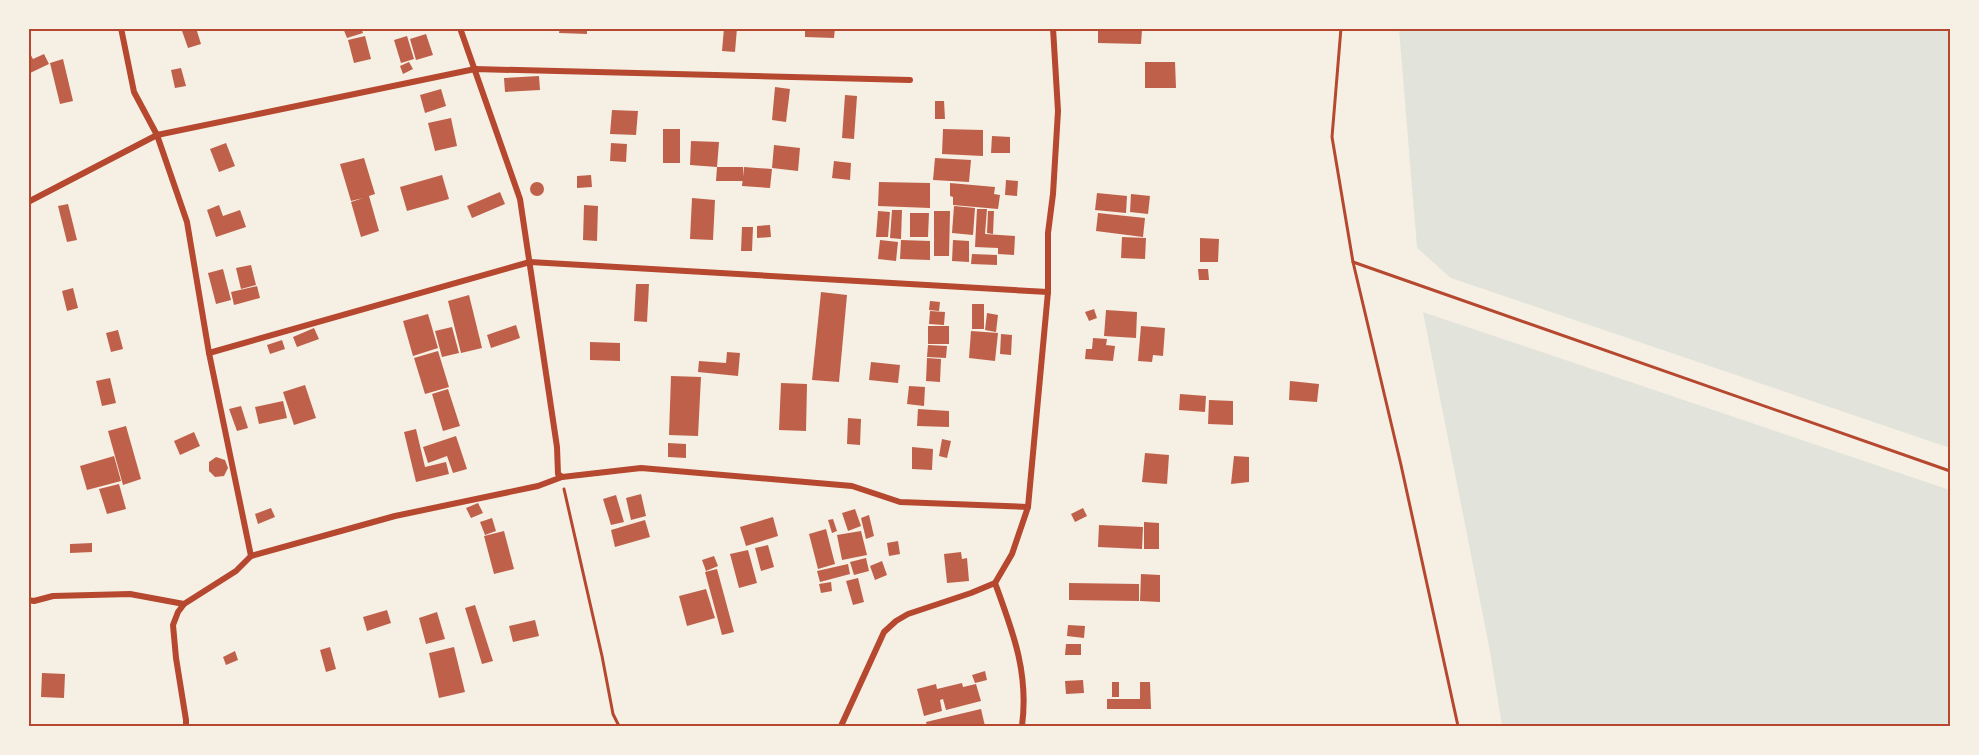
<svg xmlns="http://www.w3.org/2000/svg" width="1979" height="755" font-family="Montserrat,sans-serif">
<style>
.green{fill:#e2e4dc}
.building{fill:#bf614a}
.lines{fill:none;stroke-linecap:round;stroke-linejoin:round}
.path{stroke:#b5482f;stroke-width:3}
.minor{stroke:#b5482f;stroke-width:6}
.neatline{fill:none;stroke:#b5482f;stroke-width:2}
</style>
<rect width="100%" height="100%" fill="#f6efe4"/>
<g class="green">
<polygon points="1399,29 1950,29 1950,448 1451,278 1417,248"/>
<polygon points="1423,312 1950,490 1950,726 1502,726 1490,651"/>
</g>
<g class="building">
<polygon points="181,28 196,28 201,44 188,48"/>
<polygon points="343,28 361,28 363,33 347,38"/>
<polygon points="560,28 587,28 587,34 559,33"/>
<polygon points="724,28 737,28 735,52 722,51"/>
<polygon points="805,28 835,28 834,38 805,37"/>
<polygon points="1098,29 1142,30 1141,44 1098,43"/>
<polygon points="426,34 433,55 416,60 410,39"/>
<polygon points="365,36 371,59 354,63 348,40"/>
<polygon points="407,36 414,59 401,63 394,40"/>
<polygon points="28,50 33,59 44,54 49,64 28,74"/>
<polygon points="63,59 73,101 60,104 50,63"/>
<polygon points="409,62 413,69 403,74 400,66"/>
<polygon points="1145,62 1175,62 1176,88 1145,88"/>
<polygon points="181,68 186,86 175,88 171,70"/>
<polygon points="539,76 540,90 505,92 504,78"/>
<polygon points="775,87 790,89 786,122 772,120"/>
<polygon points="441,89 446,106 425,113 420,95"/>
<polygon points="845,95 857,96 854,139 842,138"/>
<polygon points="935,101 944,101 945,119 935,119"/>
<polygon points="612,110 638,111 636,135 610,134"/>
<polygon points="451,118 457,146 435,151 428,123"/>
<rect x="663" y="129" width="17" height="34"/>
<polygon points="943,129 983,130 983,156 942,154"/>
<polygon points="992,136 1010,137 1010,153 991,153"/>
<polygon points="691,141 719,142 717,167 743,167 743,181 716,181 717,167 690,165"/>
<polygon points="226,143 235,166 219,172 210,149"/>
<polygon points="611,143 627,144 626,162 610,161"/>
<polygon points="774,145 800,148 798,171 772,168"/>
<polygon points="364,158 375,194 369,196 379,231 361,237 351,202 363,198 351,201 340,164"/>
<polygon points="935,158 971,160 969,182 933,180"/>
<polygon points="834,161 851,163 850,180 832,178"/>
<polygon points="744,167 772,169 770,188 742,186"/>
<polygon points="442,175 449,199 407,211 400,187"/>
<polygon points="591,175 592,187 577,188 577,176"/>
<polygon points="1006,180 1018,181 1017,196 1005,195"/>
<circle cx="537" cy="189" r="7"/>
<polygon points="879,182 930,183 930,208 878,206"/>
<polygon points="950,183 995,187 994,194 1000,195 998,209 953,205 953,197 950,196"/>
<polygon points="500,192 505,204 472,218 467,206"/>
<polygon points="1097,193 1127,196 1126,213 1095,210"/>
<polygon points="1131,194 1150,196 1148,214 1130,212"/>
<polygon points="692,198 715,200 713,240 690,239"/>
<polygon points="68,204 77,240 67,242 58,206"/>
<polygon points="219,205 223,216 240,210 246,227 216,237 207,210"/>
<polygon points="584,205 598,206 597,241 583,240"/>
<polygon points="954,206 975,208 973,235 952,233"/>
<polygon points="977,209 987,209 985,234 1015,236 1014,255 998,254 998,248 975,247"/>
<polygon points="892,210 902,210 901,239 890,238"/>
<polygon points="878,211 890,212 888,237 876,237"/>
<polygon points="934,211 950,211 949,256 934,256"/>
<polygon points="988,211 994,211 993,234 987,233"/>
<polygon points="910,213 929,213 928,237 910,237"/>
<polygon points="1098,213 1145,218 1143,237 1096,231"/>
<polygon points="770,225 771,237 757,238 757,226"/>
<polygon points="742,227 753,227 752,251 741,251"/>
<polygon points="1122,237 1146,238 1145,259 1121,258"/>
<polygon points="1200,238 1219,239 1218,262 1200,262"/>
<polygon points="880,240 898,242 896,261 878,259"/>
<polygon points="901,240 930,241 930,260 900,259"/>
<polygon points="953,240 969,241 969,262 952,261"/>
<polygon points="972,254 997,255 997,265 971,264"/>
<polygon points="251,265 256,285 241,289 236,268"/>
<polygon points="223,269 231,300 216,304 208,273"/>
<polygon points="1198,269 1208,269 1209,280 1199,280"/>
<polygon points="636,284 649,284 647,322 634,321"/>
<polygon points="257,286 260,298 234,305 231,292"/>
<polygon points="73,288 78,308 67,311 62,291"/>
<polygon points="821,292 847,295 839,382 812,380"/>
<polygon points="469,295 482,348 461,353 448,301"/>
<polygon points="930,301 940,302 939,311 929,310"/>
<rect x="972" y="304" width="12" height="25"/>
<polygon points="1094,309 1097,318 1089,321 1085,312"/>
<polygon points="1106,310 1137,312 1136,338 1104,336"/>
<polygon points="930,311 945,312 944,325 929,324"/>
<polygon points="987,313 998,315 996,332 985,330"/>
<polygon points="428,314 438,348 413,356 403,321"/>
<polygon points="516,325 520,338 491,348 487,335"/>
<rect x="928" y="326" width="21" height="18"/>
<polygon points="1141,326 1165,328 1163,356 1153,355 1152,362 1138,361"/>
<polygon points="452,327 459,353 442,357 435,331"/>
<polygon points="314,328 319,339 297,347 293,337"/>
<polygon points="118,330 123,349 111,352 106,333"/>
<polygon points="971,331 998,333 995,361 969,358"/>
<polygon points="1001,334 1012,335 1011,355 1000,354"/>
<polygon points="1093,338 1107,339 1106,345 1115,346 1113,361 1085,359 1086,349 1092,349"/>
<polygon points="282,340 285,349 270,354 267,345"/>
<polygon points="590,342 620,343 620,361 590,360"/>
<polygon points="928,345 947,346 946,358 927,357"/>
<polygon points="438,351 449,387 425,394 414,358"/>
<polygon points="727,352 740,353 738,376 698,372 699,361 726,363"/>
<polygon points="927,358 941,359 940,382 926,381"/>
<polygon points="871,362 900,365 898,383 869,380"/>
<polygon points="671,376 701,377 698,436 669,435"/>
<polygon points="110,378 116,403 102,406 96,381"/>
<polygon points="1290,381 1319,384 1317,402 1289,400"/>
<polygon points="781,383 807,384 806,431 779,430"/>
<polygon points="305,385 316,418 294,425 283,392"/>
<polygon points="909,386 925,387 924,406 907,404"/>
<polygon points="448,389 460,426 443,431 432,394"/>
<polygon points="1180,394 1206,396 1205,412 1179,410"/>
<polygon points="1209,400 1233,401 1233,425 1208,424"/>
<polygon points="283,401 287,418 259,424 255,407"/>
<polygon points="241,406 248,428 237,431 229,409"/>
<polygon points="918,409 949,411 949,427 917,426"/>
<polygon points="848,418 861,419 860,445 847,444"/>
<polygon points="126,426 141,479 123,485 108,431"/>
<polygon points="416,429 425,467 446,462 449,474 416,482 404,432"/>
<polygon points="194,432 200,446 180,455 174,441"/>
<polygon points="456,436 467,469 453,473 447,456 428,463 423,447"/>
<polygon points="942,439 951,441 947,458 939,456"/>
<polygon points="668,443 686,444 686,458 668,457"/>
<polygon points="912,447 933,449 932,470 912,469"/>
<polygon points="1145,453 1169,455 1167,484 1142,482"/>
<polygon points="114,456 121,481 87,490 80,466"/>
<polygon points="1234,456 1249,457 1249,482 1231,484"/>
<polygon points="216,457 225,460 228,468 224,476 215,477 209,471 209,462"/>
<polygon points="119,484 126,509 107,514 99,489"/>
<polygon points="641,494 646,516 631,520 626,498"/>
<polygon points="616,495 624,522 611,525 603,499"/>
<polygon points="478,503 483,513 471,518 466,508"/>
<polygon points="271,508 275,517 258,524 255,514"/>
<polygon points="1083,508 1087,516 1075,522 1071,514"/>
<polygon points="855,509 861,526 848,531 842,513"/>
<polygon points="869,515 874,536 866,539 861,518"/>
<polygon points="773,517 778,536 746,546 740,527"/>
<polygon points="492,518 496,531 485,535 480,522"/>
<polygon points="833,519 837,531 832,533 828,520"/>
<polygon points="645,520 650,537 615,547 611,530"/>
<polygon points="1144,522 1159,523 1159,549 1144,549"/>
<polygon points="1099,525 1143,527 1142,549 1098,547"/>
<polygon points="826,529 835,564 818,569 809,534"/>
<polygon points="504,531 514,569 494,574 484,536"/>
<polygon points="861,531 867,555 842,560 837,535"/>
<polygon points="898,541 900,554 889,556 887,543"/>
<polygon points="92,543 92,552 70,553 70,544"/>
<polygon points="768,545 774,567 761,571 755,548"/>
<polygon points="748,550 757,583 739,588 730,554"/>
<polygon points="961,552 962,559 967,558 969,581 947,583 944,554"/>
<polygon points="714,556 718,566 706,571 702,560"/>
<polygon points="866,558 869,571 854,575 850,562"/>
<polygon points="882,561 887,575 875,580 870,566"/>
<polygon points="848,564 850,574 820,582 817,571"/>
<polygon points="717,569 734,632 722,635 705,572"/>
<polygon points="1141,574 1160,575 1160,602 1140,601"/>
<polygon points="858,578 864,602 853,605 846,581"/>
<polygon points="831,582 832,591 821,593 819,584"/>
<polygon points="1069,583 1139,584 1139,601 1069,600"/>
<polygon points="706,589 715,618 687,626 679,596"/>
<polygon points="475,605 493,661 482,664 465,608"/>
<polygon points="387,610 391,623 367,631 363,617"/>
<polygon points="437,612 445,639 426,644 419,618"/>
<polygon points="535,620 539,636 513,642 509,626"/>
<polygon points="1068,625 1085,626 1084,638 1067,636"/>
<polygon points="1066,644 1081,644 1081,655 1065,655"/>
<polygon points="330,647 336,669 326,672 320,650"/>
<polygon points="454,647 465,692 439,698 429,653"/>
<polygon points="235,651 238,660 226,665 223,657"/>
<polygon points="985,671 987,680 975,683 972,675"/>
<polygon points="42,673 65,674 64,698 41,697"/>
<polygon points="1083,680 1084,693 1066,694 1065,681"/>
<rect x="1112" y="682" width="7" height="15"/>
<polygon points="1140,682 1150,682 1151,709 1107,709 1107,699 1140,699"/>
<polygon points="962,683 963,687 976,684 981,701 946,710 943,699 940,700 942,711 924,716 917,689 936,684 937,689"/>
<polygon points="981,709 985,726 927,726 926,722"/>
</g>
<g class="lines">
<g class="path">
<polyline points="1341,28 1332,137 1353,262 1401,465 1458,726"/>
<polyline points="1353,262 1950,471"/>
<polyline points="564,489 602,656 613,714 619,726"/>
</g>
<g class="minor">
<polyline points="121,28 134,92 157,135 475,69 910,80"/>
<polyline points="28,202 157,135 187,222 209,353 251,556"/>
<polyline points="209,353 530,262 1048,292"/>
<polyline points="562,477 641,468 852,486 900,502 1028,507"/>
<path d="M995 583C1013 632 1029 673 1022 726"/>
<polyline points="28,600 34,601 53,596 130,594 184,604"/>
<polyline points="186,726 186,720 176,658 173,625 178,612 184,604 236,571 251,556 395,516 538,486 562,477 558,474 557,447 520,199 460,28"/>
<polyline points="841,726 884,632 896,621 908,614 971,593 995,583 1012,554 1028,507 1048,292 1048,233 1053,194 1058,111 1053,28"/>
</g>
</g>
<rect width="1979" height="755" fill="none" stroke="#f6efe4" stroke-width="60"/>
<rect x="30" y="30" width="1919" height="695" class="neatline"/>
</svg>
